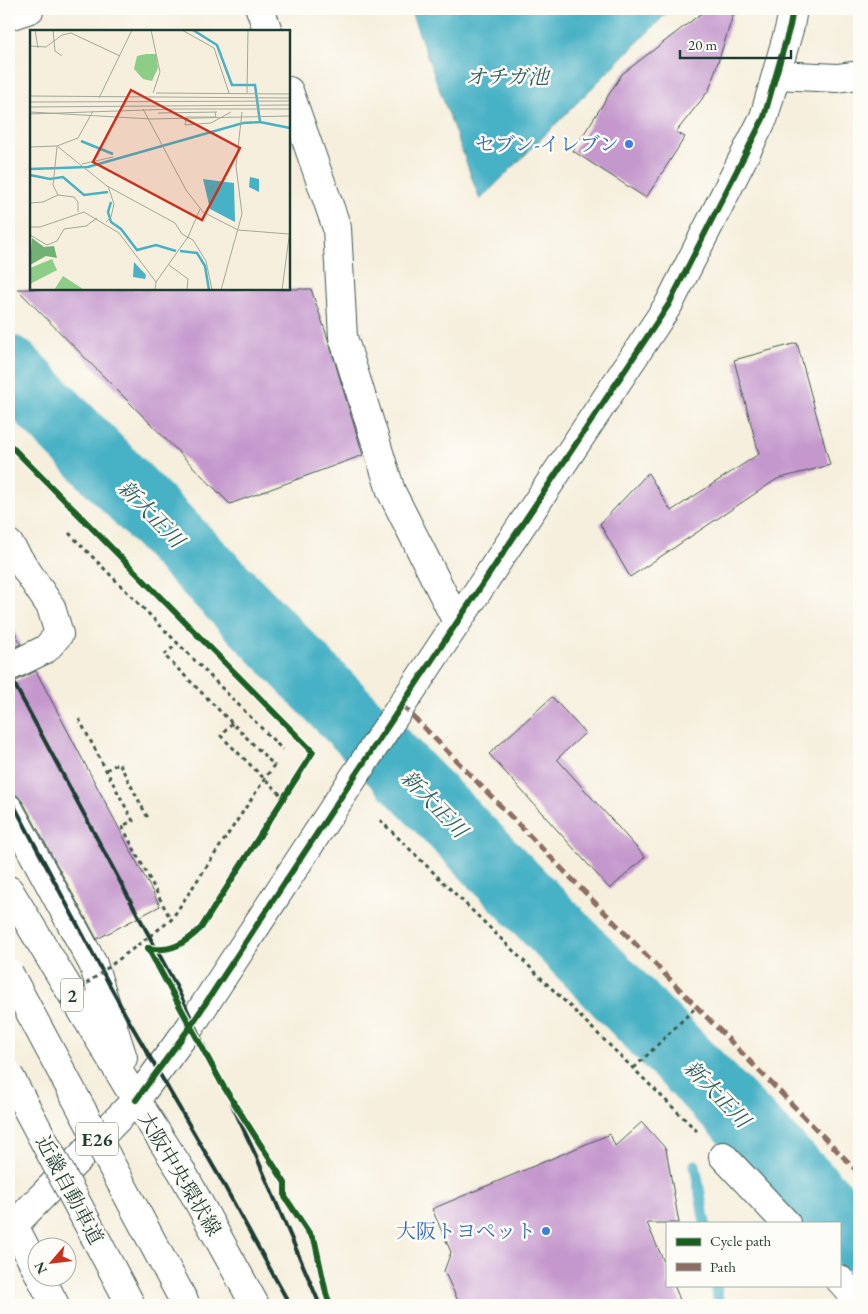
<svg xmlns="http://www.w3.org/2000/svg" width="868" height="1314" font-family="'EB Garamond','Noto Serif JP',serif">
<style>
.water{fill:#47b1c5;stroke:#33777c}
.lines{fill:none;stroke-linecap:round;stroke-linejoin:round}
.stream{stroke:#47b1c5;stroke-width:11}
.river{stroke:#47b1c5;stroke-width:66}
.building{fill:#c598cd}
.minor-casing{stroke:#3f584d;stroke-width:30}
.major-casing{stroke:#3f584d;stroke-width:30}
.path{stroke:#3f584d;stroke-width:3;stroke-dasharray:4 4;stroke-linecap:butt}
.minor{stroke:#fff;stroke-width:28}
.major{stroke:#fff;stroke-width:28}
.rail{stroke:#1f3d34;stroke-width:4}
.highway-bridge-casing{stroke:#3f584d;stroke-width:30;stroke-linecap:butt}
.path-bridge{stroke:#3f584d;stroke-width:3;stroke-dasharray:4 4;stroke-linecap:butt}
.highway-bridge{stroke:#fff;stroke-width:28}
.quiet{stroke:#8d6e63;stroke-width:5;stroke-dasharray:10 5;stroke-linecap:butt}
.cycleway-casing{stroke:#fdfcf7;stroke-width:9}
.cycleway{stroke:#1b5e20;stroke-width:6}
.shop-dot{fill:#3f7fe0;stroke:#fdfcf7;stroke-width:2}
.labels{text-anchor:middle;stroke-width:5;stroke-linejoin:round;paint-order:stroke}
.shield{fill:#fdfcf7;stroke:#62766e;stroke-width:1}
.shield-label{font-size:19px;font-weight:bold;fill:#1f3d34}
.shop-label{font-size:20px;fill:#366cbe;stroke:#fdfcf7;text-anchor:end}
.street-label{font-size:20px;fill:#1f3d34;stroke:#fdfcf7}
.water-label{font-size:21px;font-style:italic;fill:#2b6060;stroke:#fdfcf7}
.inset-river{fill:none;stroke:#47b1c5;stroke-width:2.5}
.inset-road{fill:none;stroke:#a0a899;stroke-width:1}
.view{fill:#c8321e;fill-opacity:0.15;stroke:#c8321e;stroke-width:2.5}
.inset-edge{fill:none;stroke:#1f3d34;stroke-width:2.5}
</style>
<rect width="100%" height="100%" fill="#fdfcf7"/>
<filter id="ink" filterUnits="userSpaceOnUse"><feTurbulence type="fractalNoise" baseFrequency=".02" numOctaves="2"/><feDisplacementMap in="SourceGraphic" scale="10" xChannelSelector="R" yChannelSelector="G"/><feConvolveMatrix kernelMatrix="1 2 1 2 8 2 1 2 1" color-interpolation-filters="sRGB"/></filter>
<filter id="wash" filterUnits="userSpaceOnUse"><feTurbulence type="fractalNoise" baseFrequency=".0096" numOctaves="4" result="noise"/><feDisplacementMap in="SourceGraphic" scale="20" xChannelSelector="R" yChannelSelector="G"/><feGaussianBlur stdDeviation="1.12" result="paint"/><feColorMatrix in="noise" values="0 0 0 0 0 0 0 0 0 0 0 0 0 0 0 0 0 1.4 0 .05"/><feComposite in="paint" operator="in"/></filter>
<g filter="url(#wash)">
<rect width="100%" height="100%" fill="#f6efdd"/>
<polygon class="water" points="410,9 671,9 480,200"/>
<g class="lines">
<g class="stream">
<polyline points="685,1061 687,1102"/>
<polyline points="695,1165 705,1223"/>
<polyline points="716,1285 719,1305"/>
</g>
<polyline class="river" points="9,368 859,1240"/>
</g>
<g id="blocks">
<g class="building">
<polygon points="707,9 735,9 709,90 676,132 685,137 646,198 573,151 622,74"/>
<polygon points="17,289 311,289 327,336 363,455 230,504"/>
<polygon points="797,343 830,465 777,479 630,577 600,524 648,473 671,511 759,454 734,360"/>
<polygon points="9,621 21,644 9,650"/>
<polygon points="36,671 160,906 97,939 23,802 17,795 9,793 9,682 16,681"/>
<polygon points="552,697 585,733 557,759 645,857 610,889 489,754"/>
<polygon points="642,1122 666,1149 679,1223 647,1223 667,1269 667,1285 674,1285 682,1305 460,1305 444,1271 451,1252 432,1209 610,1134 615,1146"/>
</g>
</g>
</g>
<g filter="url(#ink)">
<use href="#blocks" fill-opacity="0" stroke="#3f584d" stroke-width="1"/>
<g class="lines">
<defs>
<g id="minor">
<polyline points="260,9 268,31"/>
<polyline points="9,16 30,9"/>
<polyline points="777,75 837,78 859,75"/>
<polyline points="289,91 337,228 343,337 391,491 457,622"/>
<polyline points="9,544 51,607 59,634 46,649 9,667"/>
<polyline points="723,1156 786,1223"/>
<polyline points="13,1226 136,1100 190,1027 354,777 669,304 764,117 790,26 793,9"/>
<polyline points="839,1279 859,1301"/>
</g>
<g id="major">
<polyline points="9,809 93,964 123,1058"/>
<polyline points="9,890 136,1100 182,1172 255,1305"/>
<polyline points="9,1216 38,1272"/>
<polyline points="40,1276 55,1305"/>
</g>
</defs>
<use href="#minor" class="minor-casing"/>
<use href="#major" class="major-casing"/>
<g class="path">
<polyline points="69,533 283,750"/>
<polyline points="79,719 133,821 122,826 171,920"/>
<polyline points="232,723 221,736 284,798"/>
<polyline points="106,770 119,763 148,818"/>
<polyline points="380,820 699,1133"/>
<polyline points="634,1068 697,1006"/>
</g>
<use href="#minor" class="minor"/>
<use href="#major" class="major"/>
<g class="rail">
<polyline points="9,674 176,986 257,1158 320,1305"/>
<polyline points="9,796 125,1014 220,1178 290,1305"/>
</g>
<defs>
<g id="highway-bridge">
<polyline points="9,973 186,1305"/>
<polyline points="9,1075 131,1305"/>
</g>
</defs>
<use href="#highway-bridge" class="highway-bridge-casing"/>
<polyline class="path-bridge" points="61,1003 171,920 274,765 164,655 177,644"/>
<use href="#highway-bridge" class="highway-bridge"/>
<polyline class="quiet" points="402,705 859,1173"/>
<defs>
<g id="cycleway">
<path d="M9 444 313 752 201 928C186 943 170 953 148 948"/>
<polyline points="148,948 222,1084 285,1183 285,1197 315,1242 326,1293 330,1305"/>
<polyline points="136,1100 190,1027 354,777 669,304 764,117 790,26 793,9"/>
</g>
</defs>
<use href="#cycleway" class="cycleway-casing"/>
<use href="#cycleway" class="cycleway"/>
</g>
</g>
<g class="shop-dot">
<circle cx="629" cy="144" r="5"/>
<circle cx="546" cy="1231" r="5"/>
</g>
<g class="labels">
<g class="shield">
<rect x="61" y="978.5" width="22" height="33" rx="4"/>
<rect x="76" y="1122.5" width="42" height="33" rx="4"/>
</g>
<g class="shield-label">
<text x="72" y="1002">2</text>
<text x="97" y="1146">E26</text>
</g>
<g class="shop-label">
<text x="619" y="151">セブン-イレブン</text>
<text x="536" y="1238">大阪トヨペット</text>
</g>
<g class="street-label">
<text transform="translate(180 1174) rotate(59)" y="7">大阪中央環状線</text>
<text transform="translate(70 1190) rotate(62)" y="7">近畿自動車道</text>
</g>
<g class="water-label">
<text x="507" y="84">オチガ池</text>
<text transform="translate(151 514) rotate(46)" y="7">新大正川</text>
<text transform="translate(434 804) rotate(46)" y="7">新大正川</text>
<text transform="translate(717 1094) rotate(46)" y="7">新大正川</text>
</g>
</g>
<g transform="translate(30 30)">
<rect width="260" height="260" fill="#f6efdd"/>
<path d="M116 24H126L128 38 122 51 113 49 104 39 107 26ZM22 229 27 240 0 254V238ZM33 246 53 259 52 260H24Z" fill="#8cce87"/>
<path d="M2 208 14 217 24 216 27 228 16 226 0 235Z" fill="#71b174"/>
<path d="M220 147 229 149V162L219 157ZM173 149 204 153 205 192 180 179ZM104 232 116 245 115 249 103 247Z" fill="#47b1c5"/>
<path class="inset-river" d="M163 0 187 15 202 55H225L230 92M51 111 83 124M0 139 58 137 213 93 230 92 260 98M0 145 20 149 33 147 54 165 78 162M81 172 78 182 81 192 91 199 107 220 126 215 146 221M150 221 167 223 175 236 179 260"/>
<path class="inset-road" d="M5 0 8 18M23 0 25 21 32 26M121 0 130 42 123 63M152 0 184 18 199 63M0 16 16 17 32 5 41 3 90 26M126 63 260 64M217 63 218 0M0 66 260 68M69 68 102 0M0 72 260 71M0 77 260 75M113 79 156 160 173 182 208 200 259 204M0 82 121 89 260 86M185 82 186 87H156L155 95 181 93 201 82M128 83 187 82M0 84 145 79H260M27 116 77 156 145 193 152 204 163 210 176 231 182 260M0 117 27 116 48 108 63 81M27 117 23 155 28 165 44 167 48 172V182M52 134 83 127M0 173 13 172 28 165M76 192 81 187 84 174 78 156M0 197H10L54 182 89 203 126 252M0 205 17 215 27 211 34 199 56 196 67 188M139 235 158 249 157 260M125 260 126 252 158 207 170 179M191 260 212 184 206 136 212 82M252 260 260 200"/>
<path class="view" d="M101 60 210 118 172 190 63 132Z"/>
<rect width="260" height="260" class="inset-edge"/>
</g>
<rect width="868" height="1314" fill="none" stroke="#fdfcf7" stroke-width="30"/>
<rect x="666" y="1222" width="175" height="65" fill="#fdfcf7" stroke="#a4b0a9"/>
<rect x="676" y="1238" width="25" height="8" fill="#1b5e20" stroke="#a4b0a9"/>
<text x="710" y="1246" font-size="15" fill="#1f3d34">Cycle path</text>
<rect x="676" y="1263" width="25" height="8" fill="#8d6e63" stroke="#a4b0a9"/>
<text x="710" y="1272" font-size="15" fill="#1f3d34">Path</text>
<g transform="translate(52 1262) rotate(242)"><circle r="24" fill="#fdfcf7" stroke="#a4b0a9"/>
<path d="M0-4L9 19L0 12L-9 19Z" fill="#c8321e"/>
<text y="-8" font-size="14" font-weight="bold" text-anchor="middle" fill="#1f3d34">N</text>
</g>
<path d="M680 50v8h111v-8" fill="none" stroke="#1f3d34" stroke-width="2.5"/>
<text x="688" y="50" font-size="15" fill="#1f3d34" stroke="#fdfcf7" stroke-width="4" paint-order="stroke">20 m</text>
</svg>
